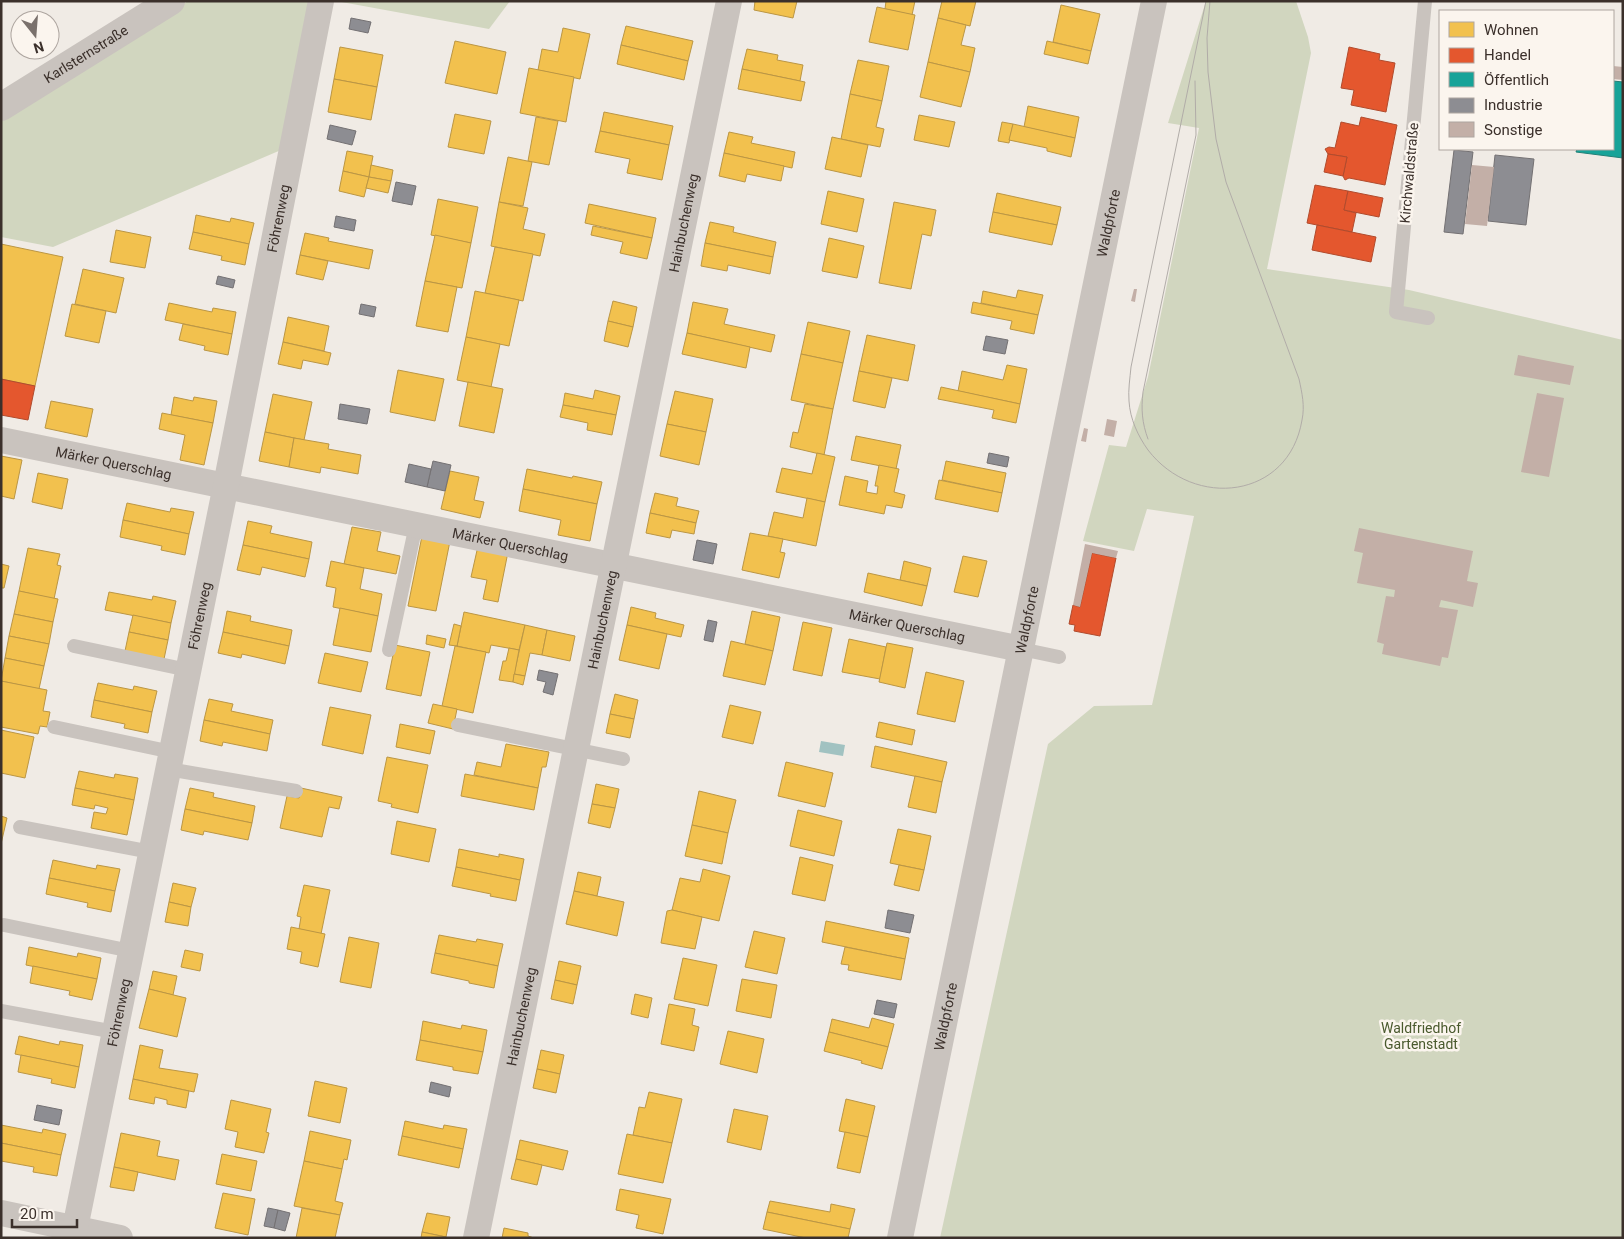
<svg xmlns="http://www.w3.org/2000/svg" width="1624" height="1239" font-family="Roboto,sans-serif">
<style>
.green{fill:#d1d6bf}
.water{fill:#a1c2c1}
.homes{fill:#f2c14e;stroke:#bb9644}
.shops{fill:#e4572e;stroke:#b14b2d}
.public{fill:#17a398;stroke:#228077}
.industry{fill:#8d8d92;stroke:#747173}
.building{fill:#c3afa7}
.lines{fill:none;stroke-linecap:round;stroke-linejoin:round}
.service{stroke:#c9c3be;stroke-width:14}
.minor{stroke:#c9c3be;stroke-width:26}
.tertiary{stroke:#c9c3be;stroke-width:28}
.tram{stroke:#b1aca8;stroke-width:1}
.labels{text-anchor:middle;stroke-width:5;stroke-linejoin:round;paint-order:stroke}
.street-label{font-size:14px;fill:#3b302b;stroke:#fbf5ee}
.park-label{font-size:14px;fill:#4a5a2e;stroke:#fbf5ee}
</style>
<rect width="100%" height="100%" fill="#f0ebe5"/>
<g class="green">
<polygon points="188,1 312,1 281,150 53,247 1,237 1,118"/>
<polygon points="336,1 510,1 489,29"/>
<polygon points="1206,1 1296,1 1308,37 1311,53 1267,269 1409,290 1623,340 1623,1238 940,1238 1048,744 1094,706 1152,705 1194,516 1147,509 1134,551 1083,541 1109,445 1126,447 1148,377 1199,128 1168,123"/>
</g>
<polygon class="water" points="821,741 845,745 843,756 819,752"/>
<g class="homes">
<polygon points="755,1 797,1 793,18 754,10"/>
<polygon points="886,1 915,1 912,15 885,9"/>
<polygon points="942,1 976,1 970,26 938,18"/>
<polygon points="1061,5 1100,14 1091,51 1053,42"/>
<polygon points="877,7 915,15 908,50 869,42"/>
<polygon points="938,18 966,25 961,45 975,48 970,72 928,62"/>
<polygon points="626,26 693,41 688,61 621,45"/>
<polygon points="563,28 590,34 580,79 538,70 542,49 558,52"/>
<polygon points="455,41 506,52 497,94 445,83"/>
<polygon points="1047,41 1091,51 1088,64 1044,54"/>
<polygon points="621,45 688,61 684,80 617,64"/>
<polygon points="340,47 383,55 377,87 334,79"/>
<polygon points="747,49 778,55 777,60 803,65 800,81 742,69"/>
<polygon points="858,60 889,66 882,101 850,94"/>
<polygon points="928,62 970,72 961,107 920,97"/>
<polygon points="529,68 574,77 566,122 520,113"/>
<polygon points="742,69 805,82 801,101 738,89"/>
<polygon points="334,79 377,87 371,120 328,112"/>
<polygon points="850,94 882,101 876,127 884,129 880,147 841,139"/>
<polygon points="1028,106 1079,117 1075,138 1024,127"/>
<polygon points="604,112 673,126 669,145 600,131"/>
<polygon points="455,114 491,121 484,154 448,147"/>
<polygon points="919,115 955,122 949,147 914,140"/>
<polygon points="536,117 558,121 549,165 528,161"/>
<polygon points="1002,122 1013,124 1009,143 998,141"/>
<polygon points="1013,124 1075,138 1071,157 1047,151 1047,148 1009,140"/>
<polygon points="600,131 669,145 662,180 627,173 630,159 595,152"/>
<polygon points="729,132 753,137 751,143 795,152 792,168 724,153"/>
<polygon points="832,137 868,145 861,177 825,169"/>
<polygon points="347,151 373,156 369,177 343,171"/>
<polygon points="724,153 784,166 781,181 747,174 745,182 719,176"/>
<polygon points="508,157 532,162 523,206 499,202"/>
<polygon points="371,165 393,170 391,181 369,177"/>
<polygon points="343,171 369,177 364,197 339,191"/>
<polygon points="369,177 391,181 388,193 366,188"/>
<polygon points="828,191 864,199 857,232 821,224"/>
<polygon points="997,193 1061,207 1057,225 993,212"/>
<polygon points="438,199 478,207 471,243 431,235"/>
<polygon points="499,202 528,208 523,229 545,234 540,256 491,246"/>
<polygon points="894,202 936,210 931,236 922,234 911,289 879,283"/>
<polygon points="589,204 656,218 652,238 585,223"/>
<polygon points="993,212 1057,225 1052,245 989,232"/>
<polygon points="196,215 230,222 231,218 254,223 249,244 193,232"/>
<polygon points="710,222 734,227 733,232 776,242 773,257 705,243"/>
<polygon points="593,226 652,238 647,259 620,253 623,242 591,235"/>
<polygon points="116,230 151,237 145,268 110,262"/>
<polygon points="193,232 249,244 245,265 221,260 222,256 189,249"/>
<polygon points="305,233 329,238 328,241 373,250 369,269 300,255"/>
<polygon points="435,235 471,243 462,288 425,281"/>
<polygon points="829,238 864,246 857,278 822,271"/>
<polygon points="705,243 773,257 770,274 728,265 727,271 701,266"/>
<polygon points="1,244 63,257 35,386 1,379"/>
<polygon points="495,247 533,254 523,301 485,293"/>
<polygon points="300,255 328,261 323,280 296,274"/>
<polygon points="83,269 124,278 116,313 75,304"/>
<polygon points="425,281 457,287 448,332 416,326"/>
<polygon points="1018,290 1043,295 1038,315 981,303 983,291 1016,298"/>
<polygon points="475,291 519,300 509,346 466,337"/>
<polygon points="613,301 637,307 633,327 608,321"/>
<polygon points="693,302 728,309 724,324 775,335 771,352 687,333"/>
<polygon points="973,302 1038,315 1034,334 1010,329 1012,321 971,313"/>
<polygon points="169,303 212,312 213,308 236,312 232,334 165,320"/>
<polygon points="72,304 106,311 99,343 65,336"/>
<polygon points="288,317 329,326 324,351 283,342"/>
<polygon points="608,321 633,327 628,347 604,341"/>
<polygon points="808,322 850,331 843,363 801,354"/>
<polygon points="183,324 232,334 228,355 204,350 205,346 179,340"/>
<polygon points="687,333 750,347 746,368 682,354"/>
<polygon points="867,335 915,345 908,381 859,371"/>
<polygon points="466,337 500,344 491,387 457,380"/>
<polygon points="283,342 331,353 328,365 303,360 301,369 278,364"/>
<polygon points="801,354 843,363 833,409 791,400"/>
<polygon points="1007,365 1027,369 1020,404 958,391 962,371 1003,380"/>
<polygon points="398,370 444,379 435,421 390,412"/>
<polygon points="859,371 892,378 885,408 853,401"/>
<polygon points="468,382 503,389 494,433 459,426"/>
<polygon points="941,387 1020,404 1016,423 992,418 994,410 938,399"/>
<polygon points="595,390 620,396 616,415 563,405 565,393 593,399"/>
<polygon points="675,391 713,399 706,432 667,424"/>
<polygon points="273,394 312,402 304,440 265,432"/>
<polygon points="174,397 193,401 194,397 217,401 213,423 171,415"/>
<polygon points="51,401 93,409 87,437 45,428"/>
<polygon points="805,404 833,409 824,455 790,447 793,432 798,433"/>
<polygon points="563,405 616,415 612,435 587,430 588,423 560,417"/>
<polygon points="162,413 213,423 204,465 180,460 185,435 159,429"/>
<polygon points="667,424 706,432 699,465 660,456"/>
<polygon points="265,432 294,438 289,467 259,461"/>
<polygon points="856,436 901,445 896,469 851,460"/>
<polygon points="294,438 329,444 328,449 361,455 358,474 321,467 320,473 289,467"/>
<polygon points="817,453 835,457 825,502 776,492 782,468 812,474"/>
<polygon points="1,456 22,460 14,499 1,496"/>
<polygon points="946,461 1006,473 1002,493 942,480"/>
<polygon points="879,465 899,469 894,492 905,495 902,508 886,505 884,514 839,505 845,476 868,481 866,492 877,494 878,486 875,486"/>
<polygon points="527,469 572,478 573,476 602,482 597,504 523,489"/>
<polygon points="450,471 479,477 474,500 484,502 480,518 441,509"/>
<polygon points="38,473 68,479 62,509 32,502"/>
<polygon points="939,480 1002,493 998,512 935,499"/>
<polygon points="523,489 597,504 590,541 558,535 561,520 519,511"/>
<polygon points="655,493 678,498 676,506 699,511 696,523 650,513"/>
<polygon points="807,498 825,502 816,546 768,536 774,512 803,518"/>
<polygon points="127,503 170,512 171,508 194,512 189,534 123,520"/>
<polygon points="650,513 696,523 694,534 672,530 670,538 646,533"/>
<polygon points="123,520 189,534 185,555 161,550 162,546 120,537"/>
<polygon points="248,521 272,526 270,533 312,542 309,559 243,545"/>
<polygon points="352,527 381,532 377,551 400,556 396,574 344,564"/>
<polygon points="750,533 783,539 780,552 785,553 779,578 742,570"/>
<polygon points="422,536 450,541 436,611 408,606"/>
<polygon points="243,545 309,559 305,577 262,567 260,575 237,570"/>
<polygon points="478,546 508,552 498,602 483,599 487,580 471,577"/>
<polygon points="28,548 60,554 57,565 61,566 54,599 19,591"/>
<polygon points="963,556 987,561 978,597 954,592"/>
<polygon points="331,561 364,568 360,589 382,594 378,616 333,607 336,588 326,586"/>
<polygon points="904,561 931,568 927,586 900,580"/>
<polygon points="1,564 9,566 4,588 1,588"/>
<polygon points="868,573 927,586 922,606 864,592"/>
<polygon points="19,591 58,599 53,622 14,614"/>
<polygon points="109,592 152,600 153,596 176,601 171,623 105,610"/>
<polygon points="631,607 656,613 655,618 684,625 681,637 627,625"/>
<polygon points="340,608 378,616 371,652 333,645"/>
<polygon points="227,611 251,616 250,621 292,630 289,646 223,632"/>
<polygon points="752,611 780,617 773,651 745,644"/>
<polygon points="464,612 525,625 519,650 491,645 489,653 457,646"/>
<polygon points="14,614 53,622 49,644 9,636"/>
<polygon points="133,615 171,623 168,640 129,632"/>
<polygon points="803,622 832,628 822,676 793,670"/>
<polygon points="454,624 461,626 457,646 449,645"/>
<polygon points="525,625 547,630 542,655 530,653 525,676 514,674"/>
<polygon points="627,625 667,634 659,669 619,660"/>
<polygon points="547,630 575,636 570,661 542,655"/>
<polygon points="129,632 168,640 164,659 125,651"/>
<polygon points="223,632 289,646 285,664 242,654 241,658 218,653"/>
<polygon points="427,635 446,639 444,648 426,644"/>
<polygon points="9,636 49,644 44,666 5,658"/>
<polygon points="849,639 886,647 880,679 842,672"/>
<polygon points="731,641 773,651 765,685 723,676"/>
<polygon points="887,643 913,648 905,688 879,682"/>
<polygon points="395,645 430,652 421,696 386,689"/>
<polygon points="455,646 486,652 473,713 442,706"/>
<polygon points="509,648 519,650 513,682 499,680 503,661 506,661"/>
<polygon points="325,653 368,662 361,692 318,683"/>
<polygon points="5,658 44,666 39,689 1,681"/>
<polygon points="926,672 964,681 955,722 917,714"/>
<polygon points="514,674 525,676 523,685 513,682"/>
<polygon points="1,681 47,690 43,711 50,712 47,727 40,726 38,734 1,727"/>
<polygon points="98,683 133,690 134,686 157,691 152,712 94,700"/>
<polygon points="615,694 638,700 634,719 610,714"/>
<polygon points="209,699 233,704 231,711 273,720 270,734 204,720"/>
<polygon points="94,700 152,712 148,733 124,728 125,724 91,717"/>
<polygon points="433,704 457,709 453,729 428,723"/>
<polygon points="730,705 761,712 753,744 722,737"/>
<polygon points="330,707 371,715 363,754 322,745"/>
<polygon points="610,714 634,719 630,738 606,733"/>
<polygon points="204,720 270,734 267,751 223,742 222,746 200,741"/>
<polygon points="879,722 915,730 912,745 876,737"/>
<polygon points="400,724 435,731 430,754 396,747"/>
<polygon points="1,730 34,737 25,778 1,773"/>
<polygon points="506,744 549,752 546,767 542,767 538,788 474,775 477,762 501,767"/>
<polygon points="875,746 947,762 942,782 871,767"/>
<polygon points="387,757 428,765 418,813 391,807 392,804 378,801"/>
<polygon points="786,762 833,773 825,807 778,796"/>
<polygon points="79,771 114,778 115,774 138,778 134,800 75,788"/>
<polygon points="465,774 538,788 534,810 461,796"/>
<polygon points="915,776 942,782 936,813 908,807"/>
<polygon points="596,784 619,789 615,808 592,804"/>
<polygon points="75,788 134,800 127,835 91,828 94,812 106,814 108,808 95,805 94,809 72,805"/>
<polygon points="190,788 214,793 213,797 255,806 252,823 185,809"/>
<polygon points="301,788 342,797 339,809 329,807 322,837 280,828 287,796 299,798"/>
<polygon points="699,791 736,800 728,833 692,825"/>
<polygon points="592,804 615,808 610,828 588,823"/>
<polygon points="185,809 252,823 248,840 204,831 203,835 181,830"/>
<polygon points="798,810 842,821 834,856 790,846"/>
<polygon points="1,816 7,818 1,844"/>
<polygon points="397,821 436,829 429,862 391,854"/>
<polygon points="692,825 728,833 722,864 685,856"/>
<polygon points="898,829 931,836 924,870 890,863"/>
<polygon points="459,849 499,857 499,854 524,859 520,880 456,867"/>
<polygon points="800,857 833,865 825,901 792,894"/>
<polygon points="53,860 96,869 97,865 120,869 115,891 49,878"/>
<polygon points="899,865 924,870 919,891 894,885"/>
<polygon points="456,867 520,880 516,901 490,896 491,894 452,886"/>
<polygon points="703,869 730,876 719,921 672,910 680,878 700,882"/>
<polygon points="578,872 601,877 597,896 574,891"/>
<polygon points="49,878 115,891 111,912 87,907 88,903 46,894"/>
<polygon points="173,883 196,888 191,907 169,902"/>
<polygon points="304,885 330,890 321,934 299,929 301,917 297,916"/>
<polygon points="574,891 624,902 617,936 566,924"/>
<polygon points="169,902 191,907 188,926 165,922"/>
<polygon points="672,910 702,917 695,949 661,943 667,911"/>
<polygon points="826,921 909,938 905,959 822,942"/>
<polygon points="291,927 325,934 318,967 300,963 302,952 287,949"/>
<polygon points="754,931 785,938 777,974 745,967"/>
<polygon points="439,935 476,942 477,939 503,944 498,966 435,953"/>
<polygon points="349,937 379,943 371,988 340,982"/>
<polygon points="29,947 77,957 78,953 101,958 97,979 26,965"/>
<polygon points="845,947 905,959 901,980 848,970 849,965 841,964"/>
<polygon points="185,950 203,954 200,971 181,967"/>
<polygon points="435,953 498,966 494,988 469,983 469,981 431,973"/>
<polygon points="683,958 717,965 708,1006 674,999"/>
<polygon points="559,961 581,966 577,985 555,980"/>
<polygon points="33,966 97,979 92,1000 69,995 70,991 30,983"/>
<polygon points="153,971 177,976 173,995 149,989"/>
<polygon points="742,979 777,985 771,1018 736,1011"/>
<polygon points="555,980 577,985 573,1004 551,999"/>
<polygon points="149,989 186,998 177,1037 139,1028"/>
<polygon points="635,994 652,998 648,1018 631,1014"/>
<polygon points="669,1004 695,1009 692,1025 699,1027 694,1051 661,1044"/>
<polygon points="872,1018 894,1024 888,1047 829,1032 832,1019 869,1028"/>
<polygon points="423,1021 461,1029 462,1025 487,1030 483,1052 420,1040"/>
<polygon points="728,1031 764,1039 757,1073 720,1064"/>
<polygon points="829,1032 888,1047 882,1069 861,1063 862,1061 824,1051"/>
<polygon points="19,1036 59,1045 60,1041 83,1045 79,1067 15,1054"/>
<polygon points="420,1040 483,1052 478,1074 453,1070 453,1067 416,1060"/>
<polygon points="140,1045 163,1050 159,1068 198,1074 194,1092 133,1079"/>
<polygon points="541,1050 564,1055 560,1074 537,1069"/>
<polygon points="21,1055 79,1067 75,1088 51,1083 52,1079 18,1072"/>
<polygon points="537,1069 560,1074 556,1093 533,1088"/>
<polygon points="133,1079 189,1091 186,1108 167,1104 167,1100 155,1097 154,1104 129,1099"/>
<polygon points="315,1081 347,1088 340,1123 308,1116"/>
<polygon points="649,1092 682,1099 672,1143 633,1135 639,1107 645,1108"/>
<polygon points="846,1099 875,1106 868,1137 839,1131"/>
<polygon points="231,1100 271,1109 266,1132 269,1133 264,1153 235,1147 238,1132 225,1129"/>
<polygon points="734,1109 768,1116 761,1150 727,1142"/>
<polygon points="405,1121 443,1129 444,1125 467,1129 463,1149 402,1136"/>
<polygon points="1,1125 42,1133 43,1129 66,1134 61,1155 1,1143"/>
<polygon points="310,1131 351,1140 347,1160 344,1159 342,1169 304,1161"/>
<polygon points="845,1132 868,1137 860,1173 837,1168"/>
<polygon points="121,1133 160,1141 157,1156 179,1160 175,1180 114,1167"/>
<polygon points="627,1134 672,1143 663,1183 618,1174"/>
<polygon points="402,1136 463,1149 459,1168 398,1155"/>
<polygon points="520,1140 568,1151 563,1170 516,1159"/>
<polygon points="1,1143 61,1155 57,1176 33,1172 34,1167 1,1161"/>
<polygon points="222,1154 257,1161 251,1191 216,1184"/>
<polygon points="516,1159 542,1165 537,1185 511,1179"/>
<polygon points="304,1161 342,1169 335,1201 343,1203 340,1215 294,1206"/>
<polygon points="114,1167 138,1172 134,1191 110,1187"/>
<polygon points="620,1189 671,1199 663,1234 636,1228 639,1215 616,1210"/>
<polygon points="223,1193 255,1199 248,1235 215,1228"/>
<polygon points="770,1201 830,1212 831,1204 855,1209 850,1229 767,1212"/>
<polygon points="302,1208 340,1215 335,1238 296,1238"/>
<polygon points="767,1212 850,1229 848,1238 806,1238 763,1229"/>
<polygon points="427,1213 450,1217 446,1237 422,1232"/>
<polygon points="504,1228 528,1233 528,1236 534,1238 502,1238"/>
<polygon points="422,1232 446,1237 445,1238 421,1238"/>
</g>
<g class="shops">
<polygon points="1349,47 1380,54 1379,60 1395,63 1386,112 1351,105 1354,90 1341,88"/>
<polygon points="1361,117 1397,125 1385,185 1349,178 1345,180 1343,176 1347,157 1328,154 1325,149 1329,147 1335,148 1341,122 1359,126"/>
<polygon points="1328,154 1347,157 1343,176 1324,172"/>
<polygon points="1315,185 1348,191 1344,210 1356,213 1352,232 1307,223"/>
<polygon points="1348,191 1383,198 1379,217 1344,210"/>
<polygon points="1317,225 1376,237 1371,262 1312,250"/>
<polygon points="1,379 35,386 28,420 1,415"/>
<polygon points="1092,553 1116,558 1100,636 1074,631 1075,625 1069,624 1073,605 1080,607"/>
</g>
<polygon class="public" points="1613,81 1623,82 1623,158 1576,152 1577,149 1613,149"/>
<g class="industry">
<polygon points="351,18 371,22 368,33 349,29"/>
<polygon points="330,125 356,131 352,145 327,139"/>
<polygon points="1454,150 1473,152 1463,234 1444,232"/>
<polygon points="1495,155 1534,159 1526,225 1488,221"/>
<polygon points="396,182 416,186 412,205 392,201"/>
<polygon points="336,216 356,220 354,231 334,227"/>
<polygon points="218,276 235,280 233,288 216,284"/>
<polygon points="361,304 376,307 374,317 359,314"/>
<polygon points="986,336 1008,340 1005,354 983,350"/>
<polygon points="340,404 370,409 367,424 338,419"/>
<polygon points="989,453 1009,457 1007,467 987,463"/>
<polygon points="433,461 451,465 445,491 427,487"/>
<polygon points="409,464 431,469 427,487 405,482"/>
<polygon points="697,540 717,544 713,564 693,560"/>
<polygon points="708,620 717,622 713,642 704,640"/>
<polygon points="539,670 558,674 553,695 543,692 546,682 537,680"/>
<polygon points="888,910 914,915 910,933 885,928"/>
<polygon points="877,1000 897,1004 894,1018 874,1014"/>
<polygon points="431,1082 451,1087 449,1097 429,1092"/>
<polygon points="37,1105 62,1110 59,1125 34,1120"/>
<polygon points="268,1208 278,1210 274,1228 264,1226"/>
<polygon points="278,1210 290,1213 285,1231 274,1228"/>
</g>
<g class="building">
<polygon points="1613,66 1623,67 1623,80 1613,79"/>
<polygon points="1472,165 1494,167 1487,226 1465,224"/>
<polygon points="1134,289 1137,289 1135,302 1131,301"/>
<polygon points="1518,355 1574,366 1570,385 1514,375"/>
<polygon points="1537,393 1564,398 1549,477 1521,472"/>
<polygon points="1107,419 1117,421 1114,437 1104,435"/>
<polygon points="1084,428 1088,429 1086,442 1081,441"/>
<polygon points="1359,528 1473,551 1467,581 1478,583 1473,607 1441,600 1439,607 1458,610 1448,658 1442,657 1440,666 1382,654 1384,644 1377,642 1386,596 1394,597 1395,590 1357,583 1363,553 1354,551"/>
<polygon points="1085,544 1118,551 1116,558 1092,553 1080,607 1073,605"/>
</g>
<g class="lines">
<g class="service">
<polyline points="1425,1 1396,312 1428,318"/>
<polyline points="74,646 188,670"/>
<polyline points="1021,649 1059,657"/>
<polyline points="389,650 416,525"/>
<polyline points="458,725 623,759"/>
<polyline points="54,727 172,752"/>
<polyline points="168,769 296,791"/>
<polyline points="20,827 151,852"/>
<polyline points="4,925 131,951"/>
<polyline points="1,1011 115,1032"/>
</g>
<g class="minor">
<path id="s1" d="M1 440 1021 649"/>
<polyline points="1,1213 120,1238"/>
<path id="s2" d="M73 1238 226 485 321 1"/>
<path id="s3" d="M476 1238 729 1"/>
<path id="s4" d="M900 1238 1154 1"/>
</g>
<path class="tertiary" id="s5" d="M1 107 171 1"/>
<g class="tram">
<path d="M1206 1 1131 367C1130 378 1128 390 1129 401 1130 419 1138 436 1148 450 1194 510 1289 499 1302 420 1305 406 1302 393 1299 379L1226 182 1216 139 1208 72 1207 38 1210 1"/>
<path d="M1148 439C1142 423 1141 409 1143 392L1196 135 1195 81"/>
</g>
</g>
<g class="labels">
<g class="street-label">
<text dy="5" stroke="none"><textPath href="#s5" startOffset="100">Karlsternstraße</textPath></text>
<text transform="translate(1409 173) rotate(-85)" y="5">Kirchwaldstraße</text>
<text dy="5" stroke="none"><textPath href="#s2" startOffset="1040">Föhrenweg</textPath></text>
<text dy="5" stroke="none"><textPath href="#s3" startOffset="1036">Hainbuchenweg</textPath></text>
<text dy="5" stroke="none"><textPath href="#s4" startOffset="1036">Waldpforte</textPath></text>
<text dy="5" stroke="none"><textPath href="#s1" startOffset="115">Märker Querschlag</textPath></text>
<text dy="5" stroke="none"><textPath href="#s1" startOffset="520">Märker Querschlag</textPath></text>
<text dy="5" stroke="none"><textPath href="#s2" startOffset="635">Föhrenweg</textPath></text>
<text dy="5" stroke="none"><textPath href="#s3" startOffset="631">Hainbuchenweg</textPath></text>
<text dy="5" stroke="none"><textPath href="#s4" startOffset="631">Waldpforte</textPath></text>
<text dy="5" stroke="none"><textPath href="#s1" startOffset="925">Märker Querschlag</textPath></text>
<text dy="5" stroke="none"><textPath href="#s2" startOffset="230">Föhrenweg</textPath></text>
<text dy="5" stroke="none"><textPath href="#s3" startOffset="226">Hainbuchenweg</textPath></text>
<text dy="5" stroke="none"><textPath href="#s4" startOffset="226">Waldpforte</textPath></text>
</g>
<g class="park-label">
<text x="1421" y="1033">Waldfriedhof<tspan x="1421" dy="16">Gartenstadt</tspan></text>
</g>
</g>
<rect width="1624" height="1239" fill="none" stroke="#3b302b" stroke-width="5"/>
<rect x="1439" y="10" width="175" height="140" fill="#fbf5ee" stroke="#aea6a0"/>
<rect x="1449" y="22" width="25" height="15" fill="#f2c14e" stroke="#aea6a0"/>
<text x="1484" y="35" font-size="15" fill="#3b302b">Wohnen</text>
<rect x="1449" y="48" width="25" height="15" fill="#e4572e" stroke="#aea6a0"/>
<text x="1484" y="60" font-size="15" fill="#3b302b">Handel</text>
<rect x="1449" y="72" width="25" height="15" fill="#17a398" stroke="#aea6a0"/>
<text x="1484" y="85" font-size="15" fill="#3b302b">Öffentlich</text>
<rect x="1449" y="98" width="25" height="15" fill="#8d8d92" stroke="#aea6a0"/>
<text x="1484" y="110" font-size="15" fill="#3b302b">Industrie</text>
<rect x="1449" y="122" width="25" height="15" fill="#c3afa7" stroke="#aea6a0"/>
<text x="1484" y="135" font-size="15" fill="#3b302b">Sonstige</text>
<g transform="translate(35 35) rotate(163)"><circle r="24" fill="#fbf5ee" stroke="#aea6a0"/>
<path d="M0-4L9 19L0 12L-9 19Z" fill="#7a716c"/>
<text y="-8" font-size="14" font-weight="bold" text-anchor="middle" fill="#3b302b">N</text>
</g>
<path d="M12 1219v8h65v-8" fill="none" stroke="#3b302b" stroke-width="2.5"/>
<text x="20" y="1219" font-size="15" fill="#3b302b" stroke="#fbf5ee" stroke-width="4" paint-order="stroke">20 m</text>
</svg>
